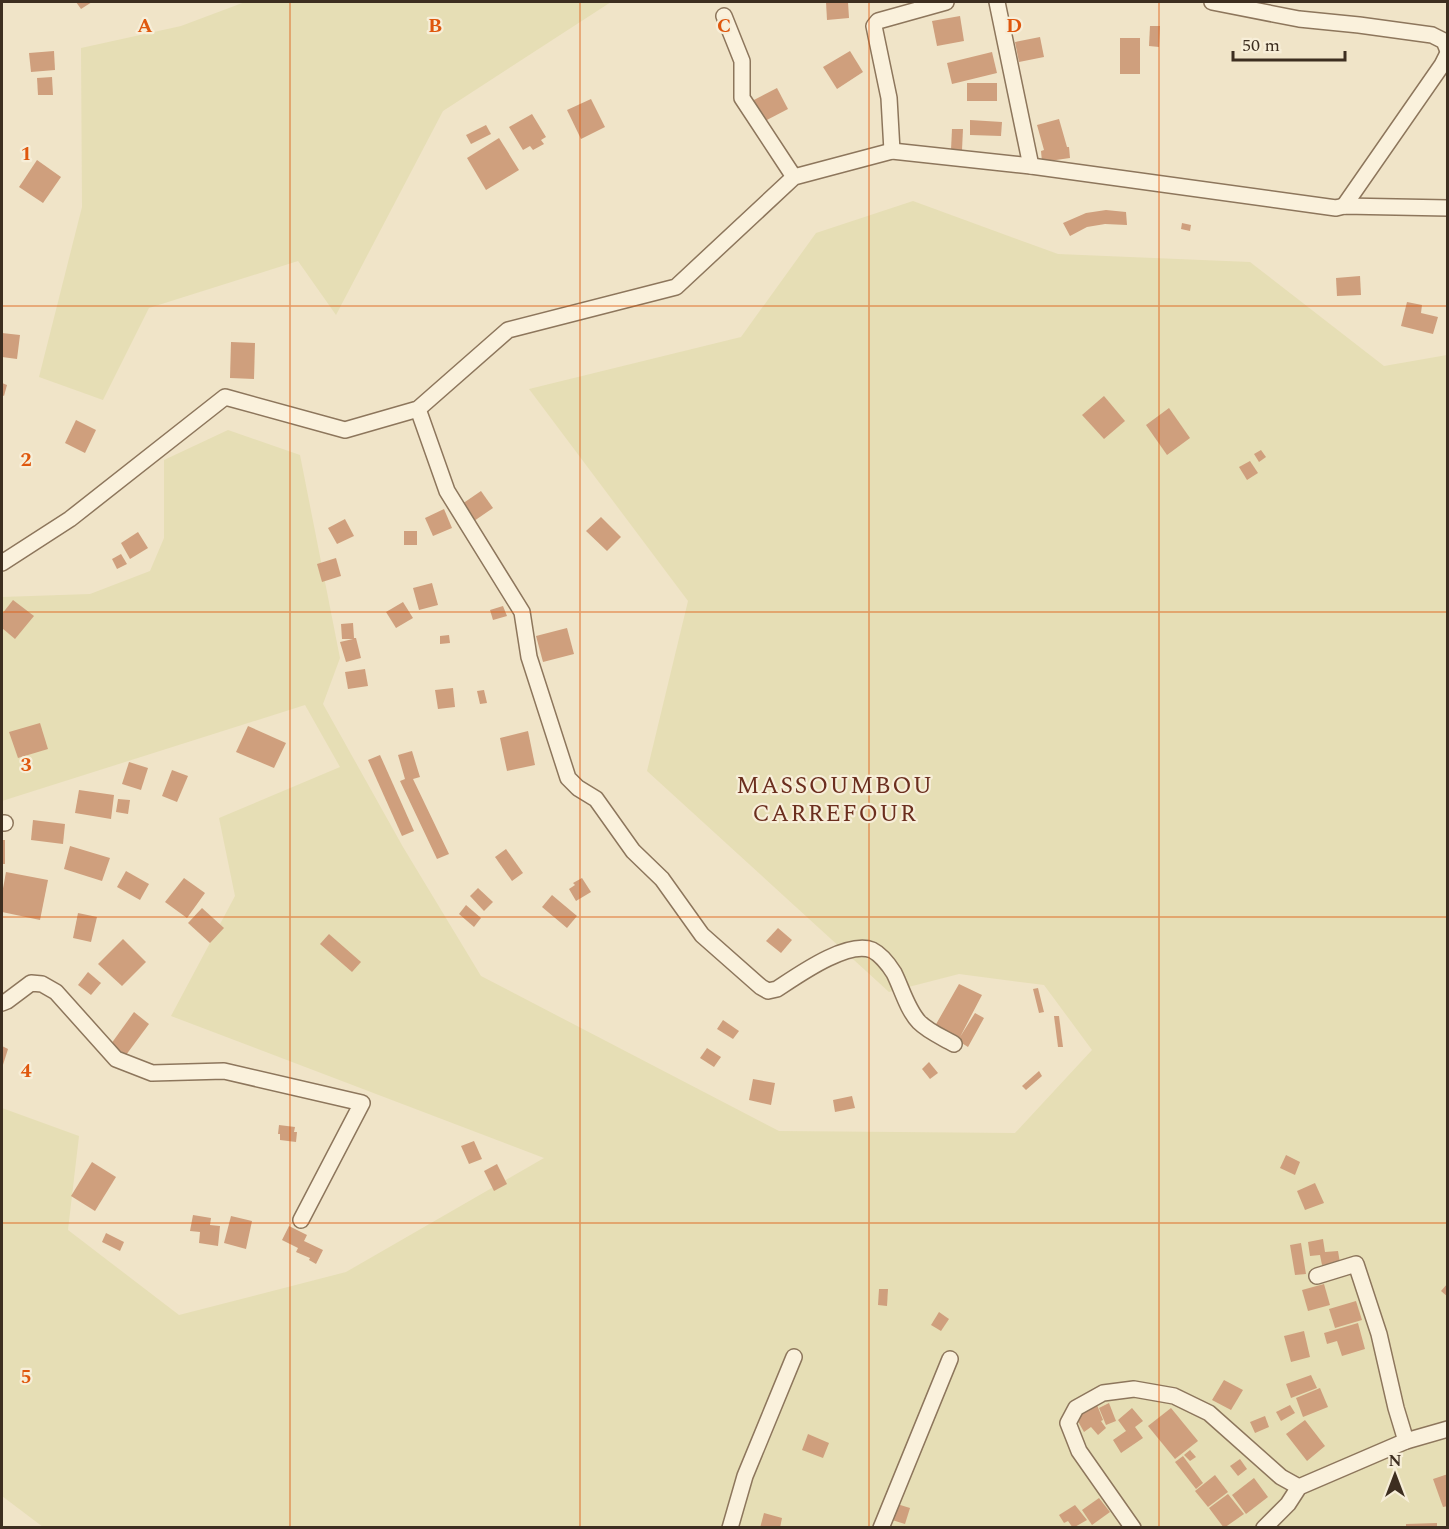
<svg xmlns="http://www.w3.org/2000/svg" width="1449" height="1529" font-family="Spectral,serif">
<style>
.farmland{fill:#e6deb5}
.building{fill:#cf9f7d}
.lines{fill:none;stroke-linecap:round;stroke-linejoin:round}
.street-casing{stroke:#8d765c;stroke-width:18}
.street{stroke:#faf1dc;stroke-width:15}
.grid{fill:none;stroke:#df570d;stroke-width:1.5;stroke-opacity:0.55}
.labels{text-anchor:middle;stroke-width:4.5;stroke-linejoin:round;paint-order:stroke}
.quarter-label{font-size:24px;letter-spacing:1.5px;fill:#6b2e1e;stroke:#f7eed8}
.grid-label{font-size:20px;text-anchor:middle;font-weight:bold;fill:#df570d;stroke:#f7eed8;stroke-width:4.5;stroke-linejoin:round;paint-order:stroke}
</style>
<rect width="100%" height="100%" fill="#f0e4c8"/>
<g class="farmland">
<polygon points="245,2 611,2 443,111 336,315 298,261 149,308 103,400 39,377 82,207 81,48 181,26"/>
<polygon points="913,201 1058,254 1250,262 1384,366 1447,355 1447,1527 43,1527 2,1496 2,1108 79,1136 68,1230 179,1315 346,1272 544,1158 171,1016 235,896 219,818 340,767 305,705 2,801 2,597 90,594 150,571 164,538 164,460 228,430 300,455 340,658 323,704 403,847 481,976 779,1131 1015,1133 1092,1050 1044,985 959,974 889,992 647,771 688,601 529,389 741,337 816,233"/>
</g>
<g class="building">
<polygon points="76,2 92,2 81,9"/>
<polygon points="826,2 848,2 849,18 827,20"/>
<polygon points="960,16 964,41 937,46 932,21"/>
<polygon points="1150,26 1160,26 1159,47 1149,46"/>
<polygon points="1040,37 1044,57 1019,62 1015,42"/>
<rect x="1120" y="38" width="20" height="36"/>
<polygon points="54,51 55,70 31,72 29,53"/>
<polygon points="850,51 863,72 837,89 823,67"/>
<polygon points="992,52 997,73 952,84 947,63"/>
<polygon points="52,77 53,95 38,95 37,78"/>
<rect x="967" y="83" width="30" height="18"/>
<polygon points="777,88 788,109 763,122 752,101"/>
<polygon points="591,99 605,127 581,139 567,110"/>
<polygon points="532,114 546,137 541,140 544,144 533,150 530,146 523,150 509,127"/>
<polygon points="1059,119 1067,147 1069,147 1070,158 1042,162 1041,151 1044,150 1037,125"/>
<polygon points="970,120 1002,122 1001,136 970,135"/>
<polygon points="486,125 491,134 471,144 466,135"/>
<polygon points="952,129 963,129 962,150 951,150"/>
<polygon points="499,138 519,170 486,190 467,158"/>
<polygon points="37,160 61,177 43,203 19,187"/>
<polygon points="1106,210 1126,212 1127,225 1105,224 1087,227 1070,236 1063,223 1086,213"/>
<polygon points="1182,223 1191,225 1190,231 1181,229"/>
<polygon points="1360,276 1361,295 1337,296 1336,278"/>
<polygon points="1407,302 1422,305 1421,313 1438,317 1433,334 1401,326"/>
<polygon points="2,333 20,335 17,359 2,357"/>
<polygon points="231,342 255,343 254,379 230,378"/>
<polygon points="2,383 7,385 4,396 2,395"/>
<polygon points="1104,396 1125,421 1104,439 1082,415"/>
<polygon points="1169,408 1190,438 1167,455 1146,425"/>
<polygon points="76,420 96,430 85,453 65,443"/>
<polygon points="1261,450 1266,457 1259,462 1254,454"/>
<polygon points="1250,461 1258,473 1247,480 1239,467"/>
<polygon points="481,491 493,508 474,521 462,504"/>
<polygon points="444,509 452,528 433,536 425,518"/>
<polygon points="601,517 621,537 607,551 586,531"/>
<polygon points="345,519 354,536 337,544 328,528"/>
<rect x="404" y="531" width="13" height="14"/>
<polygon points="138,532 148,548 130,559 121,543"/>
<polygon points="121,554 127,564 117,569 112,559"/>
<polygon points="336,558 341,576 322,582 317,564"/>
<polygon points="432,583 438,605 419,610 413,588"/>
<polygon points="13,600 34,616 15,639 2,628 2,614"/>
<polygon points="403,602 413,618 396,628 386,612"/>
<polygon points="503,606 507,616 493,620 490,610"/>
<polygon points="353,623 354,638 356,638 361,658 346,662 340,642 353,639 342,639 341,624"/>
<polygon points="567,628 574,654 543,662 536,636"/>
<polygon points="449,635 450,643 440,644 440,636"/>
<polygon points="365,669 368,686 348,689 345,672"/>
<polygon points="453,688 455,707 438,709 435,690"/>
<polygon points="484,690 487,703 480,704 477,691"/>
<polygon points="40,723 48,749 18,758 9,732"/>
<polygon points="248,726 286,743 274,768 236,752"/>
<polygon points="528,731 535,765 507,771 500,738"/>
<polygon points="412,751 420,777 413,779 449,854 437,859 400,781 405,779 398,755"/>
<polygon points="380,755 414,831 402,836 368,760"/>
<polygon points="129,762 148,768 141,790 122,784"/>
<polygon points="172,770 188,776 177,802 162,796"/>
<polygon points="79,790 114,795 111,819 75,813"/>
<polygon points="118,799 130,800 128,814 116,812"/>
<polygon points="33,820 65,824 63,844 31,840"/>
<rect x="2" y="840" width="3" height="24"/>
<polygon points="70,846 110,858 102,881 64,869"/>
<polygon points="506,849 523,873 512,881 495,857"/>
<polygon points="126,871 149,884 140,900 117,887"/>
<polygon points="6,872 48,880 40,920 2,912 2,894"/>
<polygon points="184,878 205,893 187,918 165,902"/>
<polygon points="582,878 591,892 576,901 569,889 575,885 573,883"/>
<polygon points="478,888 493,902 484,911 470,896"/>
<polygon points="552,895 577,916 567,928 542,907"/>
<polygon points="466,905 481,918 474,927 459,914"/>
<polygon points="202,908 224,928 210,943 188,923"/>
<polygon points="78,913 97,917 91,942 73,938"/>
<polygon points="778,928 792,940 781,953 766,941"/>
<polygon points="329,934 361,962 352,972 320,944"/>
<polygon points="123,939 146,962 122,986 98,964"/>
<polygon points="88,972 101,983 91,995 78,985"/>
<polygon points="959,984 982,995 960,1037 975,1013 984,1018 968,1047 935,1026"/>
<polygon points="1038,988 1044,1012 1039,1013 1033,989"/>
<polygon points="134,1012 149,1024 126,1055 111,1044"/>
<polygon points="1054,1016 1059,1016 1063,1047 1058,1047"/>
<polygon points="723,1020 739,1031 733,1039 717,1029"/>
<polygon points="2,1046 8,1049 2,1068"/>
<polygon points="707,1048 721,1057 714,1067 700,1058"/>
<polygon points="929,1062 938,1073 930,1079 922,1069"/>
<polygon points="1039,1071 1042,1076 1026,1090 1022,1086"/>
<polygon points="753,1079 775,1083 771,1105 749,1100"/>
<polygon points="852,1096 855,1108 835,1112 833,1100"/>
<polygon points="279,1125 295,1127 294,1132 297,1132 296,1142 280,1140 280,1134 278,1134"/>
<polygon points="474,1141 482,1159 469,1164 461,1146"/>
<polygon points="1286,1155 1300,1162 1295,1175 1280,1168"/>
<polygon points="92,1162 116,1177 95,1211 71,1196"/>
<polygon points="497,1164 507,1184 494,1191 484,1171"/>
<polygon points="1315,1183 1324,1203 1305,1210 1297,1191"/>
<polygon points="193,1215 211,1218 210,1225 220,1226 218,1246 199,1243 200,1232 190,1231"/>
<polygon points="231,1216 252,1221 246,1249 224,1243"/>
<polygon points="289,1226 307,1235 304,1241 323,1250 316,1264 309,1260 310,1258 296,1252 298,1248 282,1240"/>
<polygon points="106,1233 124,1242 120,1251 102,1242"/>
<polygon points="1323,1239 1325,1252 1338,1251 1340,1263 1322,1265 1320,1255 1310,1256 1308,1242"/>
<polygon points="1301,1243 1306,1274 1295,1275 1290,1245"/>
<polygon points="1448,1283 1448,1297 1441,1291"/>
<polygon points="1324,1284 1330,1305 1308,1311 1302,1290"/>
<polygon points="879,1289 888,1289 887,1306 878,1305"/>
<polygon points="1356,1301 1362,1320 1335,1328 1329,1309"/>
<polygon points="939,1312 949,1319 941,1331 931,1325"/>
<polygon points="1358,1323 1365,1349 1342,1356 1337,1341 1327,1344 1324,1333"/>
<polygon points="1304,1331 1310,1357 1291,1362 1284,1336"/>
<polygon points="1311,1375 1317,1388 1291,1398 1286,1384"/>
<polygon points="1224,1380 1243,1390 1231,1410 1212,1400"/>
<polygon points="1320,1388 1328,1407 1303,1417 1296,1398"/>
<polygon points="1109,1403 1116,1421 1106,1425 1099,1408"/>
<polygon points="1097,1405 1103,1420 1101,1421 1106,1428 1098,1435 1091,1427 1084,1432 1075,1416"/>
<polygon points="1290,1405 1295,1413 1281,1421 1276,1412"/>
<polygon points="1132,1408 1143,1421 1135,1427 1143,1438 1121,1453 1113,1440 1126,1431 1118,1420"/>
<polygon points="1171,1408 1198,1441 1175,1459 1148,1426"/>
<polygon points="1265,1416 1269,1427 1255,1433 1250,1422"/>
<polygon points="1305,1420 1325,1446 1307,1461 1286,1434"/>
<polygon points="808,1434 829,1443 823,1458 802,1450"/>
<polygon points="1190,1450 1196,1457 1190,1461 1184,1455"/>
<polygon points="1183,1456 1203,1483 1196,1489 1175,1462"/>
<polygon points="1240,1459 1247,1469 1238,1476 1230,1466"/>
<polygon points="1448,1474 1448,1506 1443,1507 1433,1479"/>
<polygon points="1215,1475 1228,1492 1208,1507 1195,1491"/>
<polygon points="1254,1478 1268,1497 1246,1514 1232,1495"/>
<polygon points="1228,1494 1244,1514 1224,1528 1209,1508"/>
<polygon points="1099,1498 1110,1512 1092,1525 1082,1510"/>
<polygon points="897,1504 910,1508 905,1524 892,1520"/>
<polygon points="1075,1505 1087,1520 1073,1528 1068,1521 1064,1523 1059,1515"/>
<polygon points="764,1513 782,1518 780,1528 760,1528"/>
<polygon points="1437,1523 1437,1528 1406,1528 1406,1524"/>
</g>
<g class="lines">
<defs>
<g id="street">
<polyline points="997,2 1031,166"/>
<polyline points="1212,2 1299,19 1359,25 1432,35 1444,41 1448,51"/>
<polyline points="724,16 742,61 742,98 794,177"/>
<polyline points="892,151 889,98 874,26 878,21 946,2"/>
<polyline points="1344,206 1442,65 1448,53"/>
<path d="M418 409 447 491 522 612 529 657 568 778 578 788 596 799 633 851 662 879 702 935 761 987 768 991 777 989C797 976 847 940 872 950 880 954 889 965 894 973 902 989 907 1009 919 1022 929 1032 942 1037 954 1044"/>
<polyline points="2,563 70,519 225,397 345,430 418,409 508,330 676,287 794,177 892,151 1031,166 1336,208 1344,206 1448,208"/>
<polyline points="2,823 5,823"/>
<polyline points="2,1003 7,1001 31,983 42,984 56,992 116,1059 152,1073 224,1071 362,1103 301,1220"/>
<polyline points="1317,1276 1356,1264 1379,1334 1396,1408 1406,1441"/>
<polyline points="730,1528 745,1476 794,1357"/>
<polyline points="881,1528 950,1359"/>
<polyline points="1133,1528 1079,1451 1068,1423 1076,1408 1103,1393 1134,1389 1174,1396 1209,1413 1281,1477 1299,1487"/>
<polyline points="1264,1528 1288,1504 1299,1487 1406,1441 1448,1429"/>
</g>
</defs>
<use href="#street" class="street-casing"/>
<use href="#street" class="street"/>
</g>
<path class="grid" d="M290 2V1528M580 2V1528M869 2V1528M1159 2V1528M2 306H1448M2 612H1448M2 917H1448M2 1223H1448"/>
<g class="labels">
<g class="quarter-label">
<text x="835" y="793">MASSOUMBOU<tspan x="835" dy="28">CARREFOUR</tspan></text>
</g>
</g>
<g class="grid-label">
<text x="145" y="32">A</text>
<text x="435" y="32">B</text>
<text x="724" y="32">C</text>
<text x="1014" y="32">D</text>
<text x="26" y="160">1</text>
<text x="26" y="466">2</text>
<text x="26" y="771">3</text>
<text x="26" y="1077">4</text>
<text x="26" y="1383">5</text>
</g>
<rect width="1449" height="1529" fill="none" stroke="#3d2e20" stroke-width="6"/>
<g transform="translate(1395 1475)" stroke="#f7eed8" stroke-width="4.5" paint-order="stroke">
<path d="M0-4.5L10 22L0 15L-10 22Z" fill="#3d2e20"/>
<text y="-9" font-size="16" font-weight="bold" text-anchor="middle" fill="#3d2e20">N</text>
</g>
<path d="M1233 51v9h112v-9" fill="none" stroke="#3d2e20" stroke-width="3"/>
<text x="1242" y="51" font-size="18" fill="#3d2e20" stroke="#f7eed8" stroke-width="4.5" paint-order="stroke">50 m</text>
</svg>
